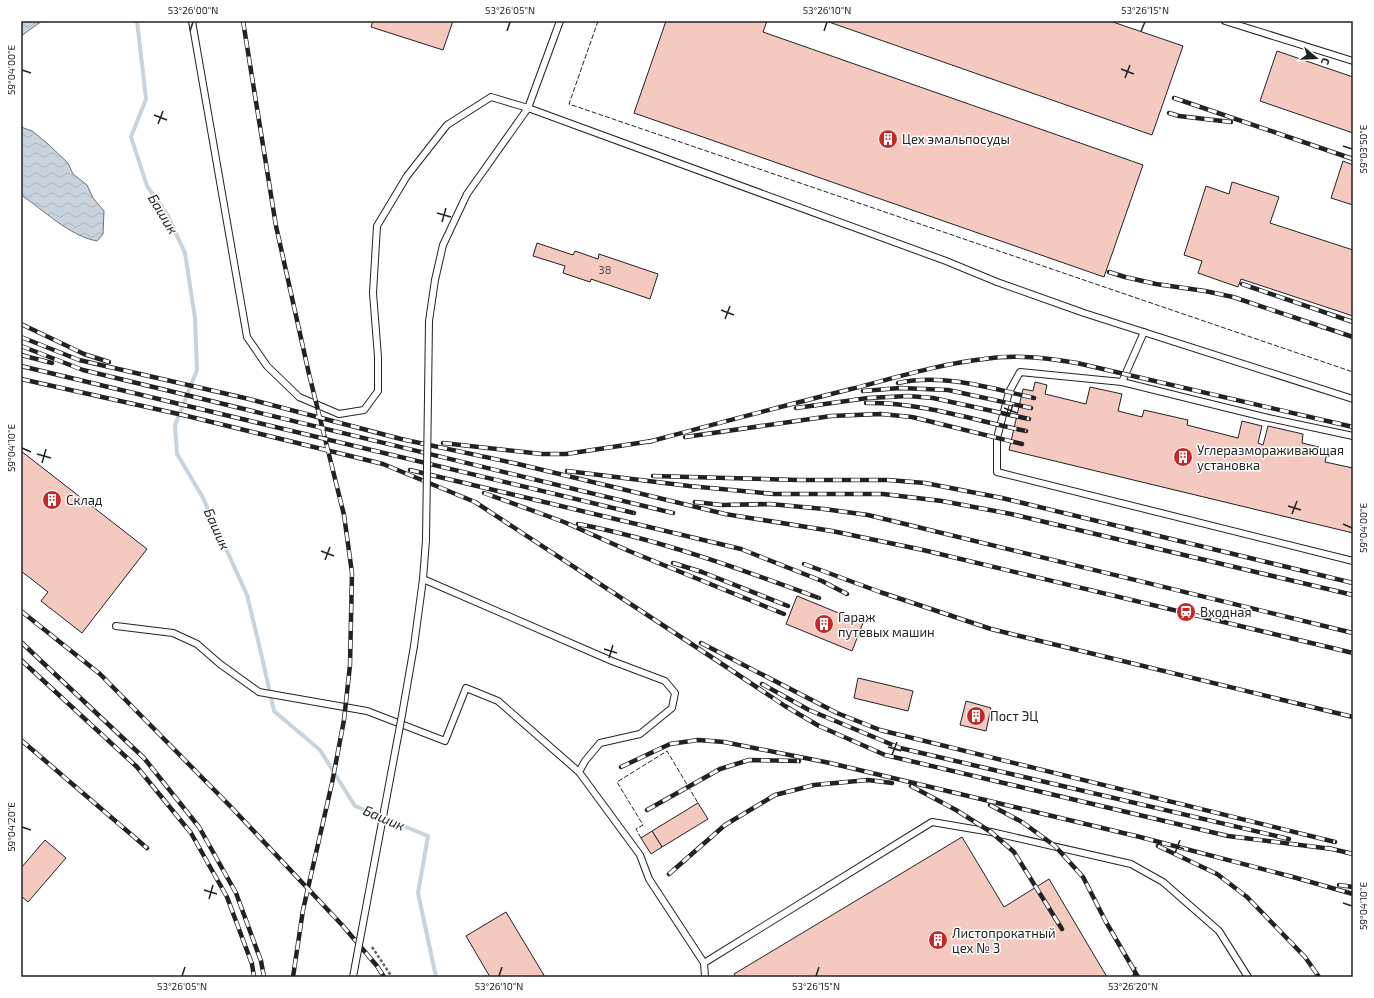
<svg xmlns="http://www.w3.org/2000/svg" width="1374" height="998" font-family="'Exo 2',sans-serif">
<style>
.water{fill:url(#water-waves);stroke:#6f6f6f}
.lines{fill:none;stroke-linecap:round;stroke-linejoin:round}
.stream{stroke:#c7d3dd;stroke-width:4}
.building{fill:#f3c9c0;stroke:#222}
.lane-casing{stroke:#222;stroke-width:8}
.path{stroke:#646464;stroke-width:2.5;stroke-dasharray:3 2;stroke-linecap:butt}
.lane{stroke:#fff;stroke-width:6}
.rail-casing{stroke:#222;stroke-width:4.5}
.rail{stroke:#fff;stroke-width:3;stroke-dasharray:9;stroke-linecap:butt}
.lane-bridge-casing{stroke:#222;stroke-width:8;stroke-linecap:butt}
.lane-bridge{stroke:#fff;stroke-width:6}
.fence{stroke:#222;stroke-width:1;stroke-dasharray:5 2;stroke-linecap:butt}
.ticks{fill:none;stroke:#222;stroke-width:1.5}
.labels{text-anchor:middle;stroke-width:3;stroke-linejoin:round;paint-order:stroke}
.number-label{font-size:11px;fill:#564c4a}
.poi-label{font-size:13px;fill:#222;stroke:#fff;text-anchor:start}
.water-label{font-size:14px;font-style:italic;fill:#222;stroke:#fff}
.neatline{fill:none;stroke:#222;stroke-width:1.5}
.ticks-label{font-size:10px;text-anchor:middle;fill:#222}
</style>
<defs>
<pattern id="water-waves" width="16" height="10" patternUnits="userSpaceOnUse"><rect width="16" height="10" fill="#c7d3dd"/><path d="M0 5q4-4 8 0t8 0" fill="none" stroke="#abb5bd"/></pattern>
</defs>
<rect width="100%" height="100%" fill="#fff"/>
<g class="water">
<polygon points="21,21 42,21 21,36"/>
<path d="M21 127 32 131 48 144 68 163 73 174 87 185 93 198 104 211 103 234 97 241C69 236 44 210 21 195Z"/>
</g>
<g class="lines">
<polyline class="stream" points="137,21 146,99 131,137 147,186 168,216 185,253 195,318 197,370 175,425 177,454 202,496 247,595 261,653 274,711 320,750 355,806 428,836 418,893 436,977"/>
</g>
<g class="building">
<polygon points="373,21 453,21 443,50 371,27"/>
<polygon points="666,21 767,21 763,32 1143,165 1104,277 634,113"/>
<polygon points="826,21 1110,21 1183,46 1152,135"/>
<polygon points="1277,51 1353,77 1353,133 1260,101"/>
<polygon points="1343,161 1353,165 1353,205 1331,198"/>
<polygon points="1232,182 1279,197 1270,223 1353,250 1353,316 1241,279 1238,287 1198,273 1202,261 1184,255 1206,186 1229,194"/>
<polygon points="537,243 573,255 575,251 598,259 599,254 658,274 650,299 591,279 590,282 563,273 565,266 533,256"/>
<polygon points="1035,382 1047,385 1045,394 1086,404 1090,387 1122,394 1118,411 1142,417 1144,410 1188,420 1187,425 1238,438 1242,421 1262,426 1258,443 1263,445 1268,426 1303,434 1302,443 1319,447 1318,451 1327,453 1325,462 1353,468 1353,533 1009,450 1023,389 1033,391"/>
<polygon points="21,451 147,549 82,633 41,601 48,592 21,571"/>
<polygon points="797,596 863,623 852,651 786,624"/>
<polygon points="858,678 913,691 908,711 854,698"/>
<polygon points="966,701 991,708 986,731 960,725"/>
<polygon points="698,803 708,819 662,847 652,831"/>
<polygon points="652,831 662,847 651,854 641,838"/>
<polygon points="962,837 1004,907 1049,879 1107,977 736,977 734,974"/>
<polygon points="45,840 66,858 28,902 21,896 21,868"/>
<polygon points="506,912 545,977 490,977 466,936"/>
</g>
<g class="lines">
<defs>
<g id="lane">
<polyline points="192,21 247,337 267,366 299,397 339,414 364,410 378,391 378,357 373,293 377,226 407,176 447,125 491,97 528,108 946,261 997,282 1084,313 1353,399"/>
<polyline points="1225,21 1353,61"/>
<polyline points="1144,332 1122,382 1020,372 1009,392 997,438 997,472 1353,561"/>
<polyline points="1122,382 1264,417 1353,436"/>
<polyline points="428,397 429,321 435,280 443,245 467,194 528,108 560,21"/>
<polyline points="423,579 612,661 665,681 675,693 672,708 640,734 600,743 585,761 579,772 640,855 649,879 704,963 705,977"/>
<polyline points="116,626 173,633 197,644 220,664 259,692 367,711 445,741 466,688 498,701 579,772"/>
<polyline points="414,646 423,579 426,540"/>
<polyline points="704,963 932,822 991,832 1131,864 1163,882 1219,931 1248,977"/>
</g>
</defs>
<use href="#lane" class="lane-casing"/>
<polyline class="path" points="372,947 392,977"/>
<use href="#lane" class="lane"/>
<defs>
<g id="rail">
<polyline points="243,21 276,226 309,374 344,515 352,573 350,665 344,720 332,783 303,910 293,977"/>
<polyline points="1174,98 1353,159"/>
<polyline points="1169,113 1179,116 1231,122"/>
<polyline points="1109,272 1125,277 1156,284 1205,291 1233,297 1353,337"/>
<polyline points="1242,284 1353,322"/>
<polyline points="21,324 84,354 109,362"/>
<polyline points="21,337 79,360 249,399 401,439 518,464 725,514 832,531 923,550 1353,653"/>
<polyline points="21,346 83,370 673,513"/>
<polyline points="21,355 52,363"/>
<polyline points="21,366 634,513"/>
<polyline points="21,379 183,415 383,464 475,502 719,662 785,706 819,726 885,755 1228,836 1332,849"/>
<path d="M898 383C943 373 990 388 1034 398"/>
<polyline points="863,391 900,388 948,390 1031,408"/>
<path d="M866 403C920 402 973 420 1026 431"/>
<polyline points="796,408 868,398 908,396 933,398 1029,419"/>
<polyline points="685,437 831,416 881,414 912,417 1022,444"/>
<path d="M648 442C715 424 783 406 851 389 895 378 939 364 984 359 1015 354 1047 358 1077 363L1353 427"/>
<polyline points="443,443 542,454 566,454 652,441"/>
<polyline points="410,470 741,549 822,581 847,594"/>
<polyline points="567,471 689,486 774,494 883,494 942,501 1011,514 1353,595"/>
<polyline points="653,476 799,480 888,480 925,483 1002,498 1353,583"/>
<polyline points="484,493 564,522 629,551 784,614"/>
<polyline points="695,502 722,505 770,504 824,509 868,515 1353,633"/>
<path d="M578 524C661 540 740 569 819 598"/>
<polyline points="673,563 702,572 788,606"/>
<polyline points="804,564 880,592 991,629 1353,717"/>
<polyline points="21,611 100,674 232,808 343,926 377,966 384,977"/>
<polyline points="21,642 144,758 199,827 236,893 261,961 264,977"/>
<polyline points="701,643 837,713 880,730 1335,842"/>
<polyline points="21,660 137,767 191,833 227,897 252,964 254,977"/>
<polyline points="762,684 809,710 900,748 1289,839"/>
<polyline points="21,740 147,848"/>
<polyline points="621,767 670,744 698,740 724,742 830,763 1140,837 1293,877 1353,894"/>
<polyline points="911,786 956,810 991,832 1014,852 1062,929"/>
<polyline points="990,805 1022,822 1055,846 1083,877 1106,922 1138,977"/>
<polyline points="647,810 720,769 749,760 799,761"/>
<polyline points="1158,846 1217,874 1247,897 1305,957 1319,977"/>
<polyline points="1328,848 1353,854"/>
<polyline points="669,874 725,825 775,795 814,785 868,780 892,783"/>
<polyline points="1339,885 1353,887"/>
</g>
</defs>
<use href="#rail" class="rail-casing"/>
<use href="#rail" class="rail"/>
<defs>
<g id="lane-bridge">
<polyline points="426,540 428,397"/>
<polyline points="353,977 402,715 414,646"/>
</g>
</defs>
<use href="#lane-bridge" class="lane-bridge-casing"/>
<use href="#lane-bridge" class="lane-bridge"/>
<g class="fence">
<polyline points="598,21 569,104 1353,372"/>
<polyline points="641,838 636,829 643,825 617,782 667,751 698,803"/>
</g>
</g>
<path class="ticks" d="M190 31 193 22M507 31 510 22M824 31 827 22M1141 31 1145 22M1121 69 1134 74M22 70 31 73M1125 78 1130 65M154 115 167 120M158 124 163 111M1343 146 1352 149M437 213 451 217M442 222 446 208M721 310 734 315M725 319 730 306M1004 408 1017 413M1009 417 1013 404M22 448 31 452M37 454 51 458M42 463 46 449M1288 506 1301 510M1292 514 1297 501M1343 524 1352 528M321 551 334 556M325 560 330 547M604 649 617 653M609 658 613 645M888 747 901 751M892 755 897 742M22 827 31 830M1171 844 1184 849M1175 853 1180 840M204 890 217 894M209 899 213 885M1343 903 1352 906M182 976 185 967M499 976 502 967M816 976 819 967M1133 976 1136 967"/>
<defs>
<symbol id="building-disc" viewBox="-11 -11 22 22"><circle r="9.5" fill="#c62828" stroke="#fff"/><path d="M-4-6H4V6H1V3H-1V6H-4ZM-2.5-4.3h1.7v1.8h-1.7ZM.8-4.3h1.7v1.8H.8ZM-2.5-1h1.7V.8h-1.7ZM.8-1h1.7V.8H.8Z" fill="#fff"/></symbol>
<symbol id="station-disc" viewBox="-11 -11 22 22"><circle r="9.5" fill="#c62828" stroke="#fff"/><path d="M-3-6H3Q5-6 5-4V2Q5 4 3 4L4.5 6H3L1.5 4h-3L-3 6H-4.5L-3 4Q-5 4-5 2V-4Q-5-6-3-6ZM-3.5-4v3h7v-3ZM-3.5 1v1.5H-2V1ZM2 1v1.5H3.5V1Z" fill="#fff"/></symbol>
</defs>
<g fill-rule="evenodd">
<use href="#building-disc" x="877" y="128" width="22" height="22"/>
<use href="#building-disc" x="1172" y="446" width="22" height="22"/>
<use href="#building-disc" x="41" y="489" width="22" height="22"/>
<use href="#station-disc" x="1175" y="601" width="22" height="22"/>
<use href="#building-disc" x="813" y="613" width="22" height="22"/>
<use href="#building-disc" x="965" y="705" width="22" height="22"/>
<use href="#building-disc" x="927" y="929" width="22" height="22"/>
</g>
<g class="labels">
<g class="number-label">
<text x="605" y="274">38</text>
</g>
<g class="poi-label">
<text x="902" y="144">Цех эмальпосуды</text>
<text x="1197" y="455">Углеразмораживающая<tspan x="1197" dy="15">установка</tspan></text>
<text x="66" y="505">Склад</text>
<text x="1200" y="617">Входная</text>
<text x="838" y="622">Гараж<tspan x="838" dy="15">путевых машин</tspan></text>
<text x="990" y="721">Поcт ЭЦ</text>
<text x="952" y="938">Листопрокатный<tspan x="952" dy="15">цех № 3</tspan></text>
</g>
<g class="water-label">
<text transform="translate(163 214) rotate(59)" y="5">Башик</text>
<text transform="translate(217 529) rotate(66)" y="5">Башик</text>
<text transform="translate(384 818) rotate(23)" y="5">Башик</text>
</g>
</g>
<rect width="1374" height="998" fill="none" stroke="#ffffff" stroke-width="44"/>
<g transform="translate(1316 58) rotate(109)" stroke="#ffffff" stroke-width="3" paint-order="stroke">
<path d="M0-3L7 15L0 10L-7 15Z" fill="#222222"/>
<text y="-6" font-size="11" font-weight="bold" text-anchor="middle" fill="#222222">С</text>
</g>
<rect x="22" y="22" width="1330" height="954" class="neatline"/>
<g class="ticks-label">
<text x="193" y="14">53°26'00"N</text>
<text x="510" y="14">53°26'05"N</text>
<text x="827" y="14">53°26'10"N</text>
<text x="1145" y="14">53°26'15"N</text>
<text transform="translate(11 70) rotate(-90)" y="4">59°04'00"E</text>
<text transform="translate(1363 149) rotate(-90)" y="4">59°03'50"E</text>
<text transform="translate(11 448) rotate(-90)" y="4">59°04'10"E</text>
<text transform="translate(1363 528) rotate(-90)" y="4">59°04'00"E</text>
<text transform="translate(11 827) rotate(-90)" y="4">59°04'20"E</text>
<text transform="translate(1363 906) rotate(-90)" y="4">59°04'10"E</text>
<text x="182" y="990">53°26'05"N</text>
<text x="499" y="990">53°26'10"N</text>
<text x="816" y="990">53°26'15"N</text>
<text x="1133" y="990">53°26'20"N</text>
</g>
</svg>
